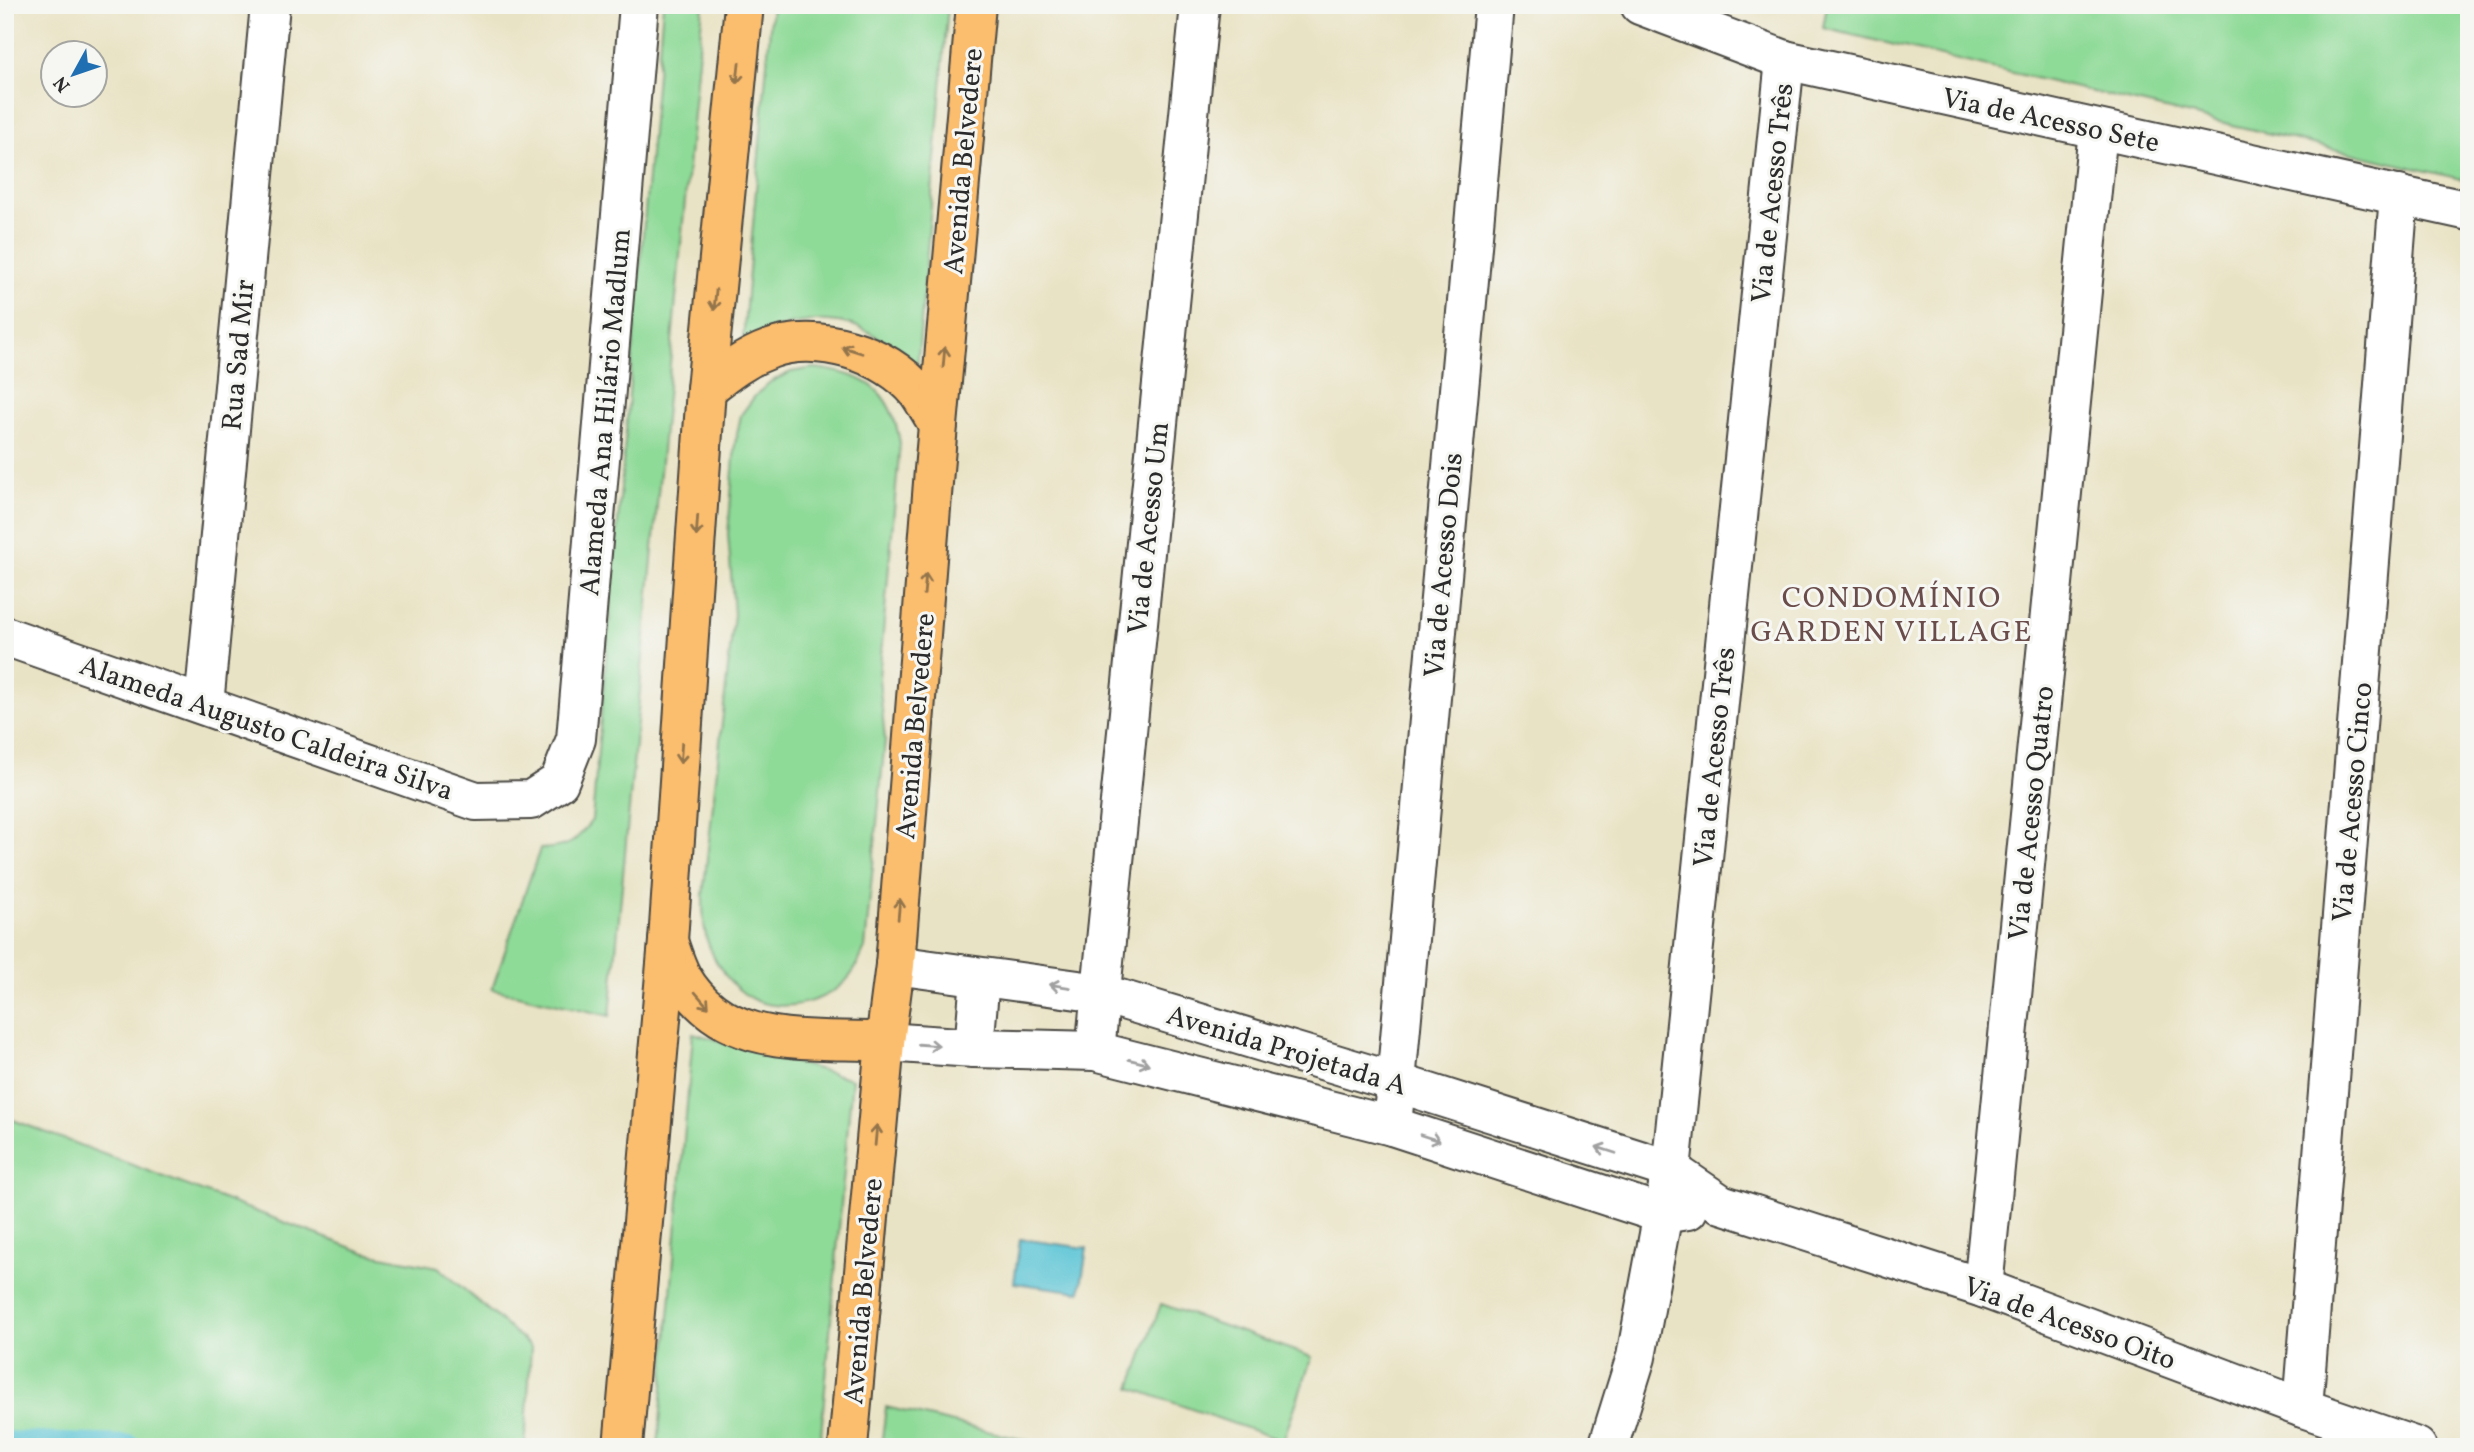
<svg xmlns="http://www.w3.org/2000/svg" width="2474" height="1452" font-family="Vollkorn,serif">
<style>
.green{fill:#8eda97;stroke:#5c8261;stroke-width:2}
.water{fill:#5ac4d5;stroke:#427880;stroke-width:2}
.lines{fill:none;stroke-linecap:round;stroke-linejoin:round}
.stream{stroke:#5ac4d5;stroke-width:12}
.street-casing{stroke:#484742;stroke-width:42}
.primary-casing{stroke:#484742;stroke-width:42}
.street{stroke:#fff;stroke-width:38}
.primary{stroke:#fbbd6e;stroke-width:38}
.oneway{stroke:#93744c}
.oneway2{stroke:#a0a0a0}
.labels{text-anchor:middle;stroke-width:6;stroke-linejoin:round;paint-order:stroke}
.street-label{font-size:28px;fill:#2b2b2b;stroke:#f6f6f2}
.neighbourhood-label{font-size:30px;letter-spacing:2px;fill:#6a4d4b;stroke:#f6f6f2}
</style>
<rect width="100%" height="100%" fill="#f6f6f2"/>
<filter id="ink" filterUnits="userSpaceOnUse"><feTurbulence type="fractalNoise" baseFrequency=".0143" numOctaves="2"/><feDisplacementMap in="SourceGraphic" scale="14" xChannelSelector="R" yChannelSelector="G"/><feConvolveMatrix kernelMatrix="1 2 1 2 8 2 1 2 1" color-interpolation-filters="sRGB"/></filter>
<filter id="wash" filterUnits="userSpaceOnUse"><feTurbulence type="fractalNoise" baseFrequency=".00686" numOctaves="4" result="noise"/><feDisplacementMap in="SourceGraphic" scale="28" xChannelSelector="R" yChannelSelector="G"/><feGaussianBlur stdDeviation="1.57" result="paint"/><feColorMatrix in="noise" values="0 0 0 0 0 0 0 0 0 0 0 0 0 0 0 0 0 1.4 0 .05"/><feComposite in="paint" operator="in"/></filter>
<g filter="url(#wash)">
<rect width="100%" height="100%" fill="#e9e3c5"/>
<g class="green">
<path d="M663 5H703L610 1016 492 989 540 849C570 847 574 844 592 820Z"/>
<path d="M772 5H948L917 369C903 357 890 344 874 335 834 310 783 322 743 340Z"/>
<polygon points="1827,5 2469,5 2469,181 1823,28"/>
<path d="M814 368C866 374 891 388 900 443L879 678 885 740 865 948C861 956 858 965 853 972 834 1001 781 1016 751 998 731 987 715 964 708 943 703 928 703 911 703 895L734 614 728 534 735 444 741 415 755 396 770 382 791 372Z"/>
<polygon points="693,1033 852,1079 820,1447 658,1447"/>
<polygon points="5,1117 366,1253 438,1267 531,1347 525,1447 5,1447"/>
<polygon points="1161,1304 1312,1357 1283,1441 1131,1388"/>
<polygon points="886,1407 1054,1447 881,1447"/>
</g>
<polygon class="water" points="1020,1239 1087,1248 1080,1292 1014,1283"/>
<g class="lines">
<polyline class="stream" points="5,1437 130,1441 142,1447"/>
</g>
</g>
<g filter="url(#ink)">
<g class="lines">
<defs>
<g id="street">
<polyline points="1640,5 1785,60 2469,211"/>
<polyline points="5,636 476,801 531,800 559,782 576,739 639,5"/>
<polyline points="204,705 270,5"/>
<polyline points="895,965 1100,993 1395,1082 1671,1170 1721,1204 1983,1288 2303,1408 2417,1447"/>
<polyline points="885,1042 974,1048 1095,1051 1392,1126 1662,1214 1688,1210"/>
<polyline points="974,1048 980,978"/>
<polyline points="1095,1051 1200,5"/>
<polyline points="1392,1126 1494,5"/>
<polyline points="1983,1288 2098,130"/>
<polyline points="2303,1408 2399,195"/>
<polyline points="1608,1447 1636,1357 1671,1170 1785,60"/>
</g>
<g id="primary">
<path d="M706 389C726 373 745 358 770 349 816 331 887 353 918 392 925 402 931 413 938 424"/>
<path d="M668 941C672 953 676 966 682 977 725 1052 813 1037 885 1042"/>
<polyline points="623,1447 668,941 706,389 744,5"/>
<polyline points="848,1447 885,1042 895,965 934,470 976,5"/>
</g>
</defs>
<use href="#street" class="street-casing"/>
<use href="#primary" class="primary-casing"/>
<use href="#street" class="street"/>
<use href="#primary" class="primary"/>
</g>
<defs><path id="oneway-shaft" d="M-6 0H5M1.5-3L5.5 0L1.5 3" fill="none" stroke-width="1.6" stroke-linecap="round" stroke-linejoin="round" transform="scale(1.75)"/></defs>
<g class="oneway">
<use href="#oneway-shaft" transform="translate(738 73) rotate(96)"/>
<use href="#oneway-shaft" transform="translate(715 300) rotate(96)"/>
<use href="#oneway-shaft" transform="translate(852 350) rotate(-162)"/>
<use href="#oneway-shaft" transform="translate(944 357) rotate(-85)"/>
<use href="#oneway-shaft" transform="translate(697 526) rotate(94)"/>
<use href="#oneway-shaft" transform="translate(925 584) rotate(-85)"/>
<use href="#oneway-shaft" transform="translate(681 753) rotate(94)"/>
<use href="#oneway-shaft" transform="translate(899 909) rotate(-85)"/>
<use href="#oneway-shaft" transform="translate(702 1000) rotate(49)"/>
<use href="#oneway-shaft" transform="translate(876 1135) rotate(-85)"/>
</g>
<g class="oneway2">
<use href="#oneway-shaft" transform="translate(1060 986) rotate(-171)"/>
<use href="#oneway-shaft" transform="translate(929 1045) rotate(4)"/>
<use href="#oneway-shaft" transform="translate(1139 1062) rotate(14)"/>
<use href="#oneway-shaft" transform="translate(1430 1138) rotate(18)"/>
<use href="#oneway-shaft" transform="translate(1606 1150) rotate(-162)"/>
</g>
</g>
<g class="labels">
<g class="street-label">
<text transform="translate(2051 119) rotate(12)" y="10">Via de Acesso Sete</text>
<text transform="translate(962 161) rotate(-85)" y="10">Avenida Belvedere</text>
<text transform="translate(1771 193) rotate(-84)" y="10">Via de Acesso Três</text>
<text transform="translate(237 355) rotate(-85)" y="10">Rua Sad Mir</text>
<text transform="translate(604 412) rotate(-85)" y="10">Alameda Ana Hilário Madlum</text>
<text transform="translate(1147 528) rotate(-84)" y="10">Via de Acesso Um</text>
<text transform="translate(1442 565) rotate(-85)" y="10">Via de Acesso Dois</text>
<text transform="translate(914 726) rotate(-85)" y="10">Avenida Belvedere</text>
<text transform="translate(267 727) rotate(19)" y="10">Alameda Augusto Caldeira Silva</text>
<text transform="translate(1713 757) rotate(-84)" y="10">Via de Acesso Três</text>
<text transform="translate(2351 802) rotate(-85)" y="10">Via de Acesso Cinco</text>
<text transform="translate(2030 813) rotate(-84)" y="10">Via de Acesso Quatro</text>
<text transform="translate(1287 1049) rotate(17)" y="10">Avenida Projetada A</text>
<text transform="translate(862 1291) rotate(-85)" y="10">Avenida Belvedere</text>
<text transform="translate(2070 1322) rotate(20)" y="10">Via de Acesso Oito</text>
</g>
<g class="neighbourhood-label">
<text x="1892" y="607">CONDOMÍNIO<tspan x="1892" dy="34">GARDEN VILLAGE</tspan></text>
</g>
</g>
<rect width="2474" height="1452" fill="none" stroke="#f6f6f2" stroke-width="28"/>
<g transform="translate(74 74) rotate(230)"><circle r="33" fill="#f6f6f2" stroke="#a5a5a2" stroke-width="2"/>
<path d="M0-5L12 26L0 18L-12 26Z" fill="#1f6fb2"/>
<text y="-10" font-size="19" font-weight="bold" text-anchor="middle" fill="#2b2b2b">N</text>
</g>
</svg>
